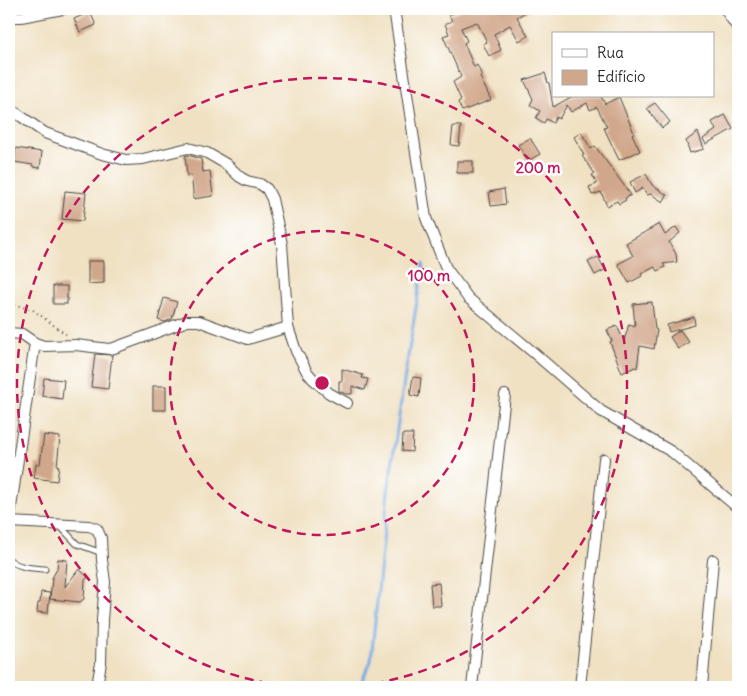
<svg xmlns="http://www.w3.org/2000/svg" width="747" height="696" font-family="Delius,sans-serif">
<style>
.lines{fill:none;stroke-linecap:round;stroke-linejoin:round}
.stream{stroke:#76aae3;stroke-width:3}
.building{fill:#d1a78b}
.service-casing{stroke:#494642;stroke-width:7}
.minor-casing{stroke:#494642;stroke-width:12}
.secondary-casing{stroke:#494642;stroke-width:17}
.path{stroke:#494642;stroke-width:2;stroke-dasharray:1 4;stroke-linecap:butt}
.service{stroke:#fff;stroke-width:5}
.minor{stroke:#fff;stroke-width:10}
.secondary{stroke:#fff;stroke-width:15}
.ring{fill:none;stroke:#c2185b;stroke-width:2.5;stroke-dasharray:9 6}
.centre{fill:#c2185b;stroke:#fff;stroke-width:2.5}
.ring-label{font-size:15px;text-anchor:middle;font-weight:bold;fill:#c2185b;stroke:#fff;stroke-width:5;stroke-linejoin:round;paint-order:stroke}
</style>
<rect width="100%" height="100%" fill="#fff"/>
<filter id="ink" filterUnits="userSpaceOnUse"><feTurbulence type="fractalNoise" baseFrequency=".02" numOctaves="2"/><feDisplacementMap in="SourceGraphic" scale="10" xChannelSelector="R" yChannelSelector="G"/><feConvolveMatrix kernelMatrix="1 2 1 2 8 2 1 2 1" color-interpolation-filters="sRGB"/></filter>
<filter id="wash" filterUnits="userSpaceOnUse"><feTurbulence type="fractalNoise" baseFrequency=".0096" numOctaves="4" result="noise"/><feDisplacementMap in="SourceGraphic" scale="20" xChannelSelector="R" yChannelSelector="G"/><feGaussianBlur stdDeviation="1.12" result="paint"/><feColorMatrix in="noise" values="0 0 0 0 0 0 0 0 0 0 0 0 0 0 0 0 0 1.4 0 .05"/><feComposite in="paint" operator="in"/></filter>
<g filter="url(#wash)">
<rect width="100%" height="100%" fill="#f0e1c3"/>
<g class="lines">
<polyline class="stream" points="359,687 371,661 388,492 404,381 423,264"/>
</g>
<g id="blocks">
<g class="building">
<polygon points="463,9 531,9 517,17 528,36 519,41 510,25 494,34 501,50 489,56 483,44 487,42 477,22 461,28 467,41 464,43 474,67 477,65 482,76 480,77 491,100 462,111 458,102 461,100 453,82 461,77 443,36 449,34 445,24 452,21 449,15"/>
<polygon points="90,12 96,25 80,32 74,19"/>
<polygon points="545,73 548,83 549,83 553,107 573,96 601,96 605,104 619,97 634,133 632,134 640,151 619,160 604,128 607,127 597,107 590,110 587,103 571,112 567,105 559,119 556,117 553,123 546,119 544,123 536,118 540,111 530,105 533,99 524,80"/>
<polygon points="655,103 670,122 662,128 647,108"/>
<polygon points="725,115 733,129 706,144 703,139 716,130 712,122"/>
<polygon points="453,126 461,126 459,146 451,145"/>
<polygon points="581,132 591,149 595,146 631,195 625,198 626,200 619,204 617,201 607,206 601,192 592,195 589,187 597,184 592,175 595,174 582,156 584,155 574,137"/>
<polygon points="698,132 704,149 690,153 686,141"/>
<polygon points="530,138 540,154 528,161 518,145"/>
<polygon points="16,148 42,152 40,168 33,167 33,165 14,162"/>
<polygon points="188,155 201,159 203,172 210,171 213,196 193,199 193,191 191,175 187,176 185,156"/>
<rect x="457" y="161" width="16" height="12"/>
<polygon points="646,174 652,185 667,195 663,202 651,194 647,195 643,188 635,193 630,182"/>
<polygon points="504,189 506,204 491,206 489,192"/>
<polygon points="65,191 86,193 83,221 62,219"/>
<polygon points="659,224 665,235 676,227 680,233 669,242 676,254 677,262 663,264 665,267 657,271 655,267 641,274 642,276 629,283 618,264 633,256 626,243"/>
<polygon points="598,257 605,270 595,275 588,262"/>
<polygon points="88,261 104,261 104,283 88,284"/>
<rect x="53" y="286" width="14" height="18"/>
<polygon points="164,298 177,302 172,319 165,322 158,320"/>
<polygon points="652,302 655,329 657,330 654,349 640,346 637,368 635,367 622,373 610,342 612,341 607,330 617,326 624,341 629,324 635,326 633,304"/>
<polygon points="694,317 695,325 669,332 667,325"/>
<polygon points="680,330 689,342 678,349 670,337"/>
<polygon points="95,354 112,355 108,389 91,387"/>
<polygon points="342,369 363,375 362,378 368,379 365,390 352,386 352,394 346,394 339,391 339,381 342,381"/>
<polygon points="413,377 421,378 419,397 410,395"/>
<polygon points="44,378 64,380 62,399 42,396"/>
<rect x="153" y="386" width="13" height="24"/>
<polygon points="403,434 413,434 412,452 402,451"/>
<polygon points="44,435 60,437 57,466 59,466 57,481 34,478 36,464 40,464"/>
<polygon points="58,559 67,560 65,587 79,569 88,577 85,580 84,599 80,602 50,599 52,578 57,569"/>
<polygon points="439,583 441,606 432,606 430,584"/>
<polygon points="41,592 50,593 48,613 37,612 38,603 40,603"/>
</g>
</g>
</g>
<g filter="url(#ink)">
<use href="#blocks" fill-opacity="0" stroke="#494642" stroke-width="1"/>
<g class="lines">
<defs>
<g id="service">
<polyline points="60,526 77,544 102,553"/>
<path d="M9 559C17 568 33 568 45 569"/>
</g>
<g id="minor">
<polyline points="394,9 426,218 446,268 468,298 534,353 601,411 672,452 738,508"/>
<polyline points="9,17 21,17 63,9"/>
<polyline points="9,108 45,133 102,154 126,160 143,159 188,148 207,153 226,164 240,177 247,181 260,184 267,189 272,199 282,244 288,327 296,351 307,372 313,379 329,393 347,403"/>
<polyline points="9,333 22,334 35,343 44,346 76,345 109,349 114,348 187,321 199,321 248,339 288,327"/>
<polyline points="9,521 35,343"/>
<polyline points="9,522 89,526 97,529 101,538 102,560 105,582 102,620 101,663 98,680 95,687"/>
<polyline points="472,687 505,395"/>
<polyline points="580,687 604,459"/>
<polyline points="702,687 713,560"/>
</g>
<polyline id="secondary" points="728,9 738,24"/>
</defs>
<use href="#service" class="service-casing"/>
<use href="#minor" class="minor-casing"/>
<use href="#secondary" class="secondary-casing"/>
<polyline class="path" points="9,303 33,310 67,335"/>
<use href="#service" class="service"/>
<use href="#minor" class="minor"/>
<use href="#secondary" class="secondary"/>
</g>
</g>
<g class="ring">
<circle cx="322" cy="383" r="152"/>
<path d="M298 687A305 305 0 1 1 346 687"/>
</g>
<circle cx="322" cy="383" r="8" class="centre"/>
<g class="ring-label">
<text x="538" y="173">200 m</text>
<text x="429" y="281">100 m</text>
</g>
<rect width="747" height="696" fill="none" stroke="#fff" stroke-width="30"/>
<rect x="552" y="32" width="162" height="65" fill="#ffffff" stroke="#aaaaaa"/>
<rect x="562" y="49" width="25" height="8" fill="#ffffff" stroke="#aaaaaa"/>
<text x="597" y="58" font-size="15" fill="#2b2b2b">Rua</text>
<rect x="562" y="70" width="25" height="15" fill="#d1a78b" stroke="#aaaaaa"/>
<text x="597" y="82" font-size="15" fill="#2b2b2b">Edifício</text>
</svg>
